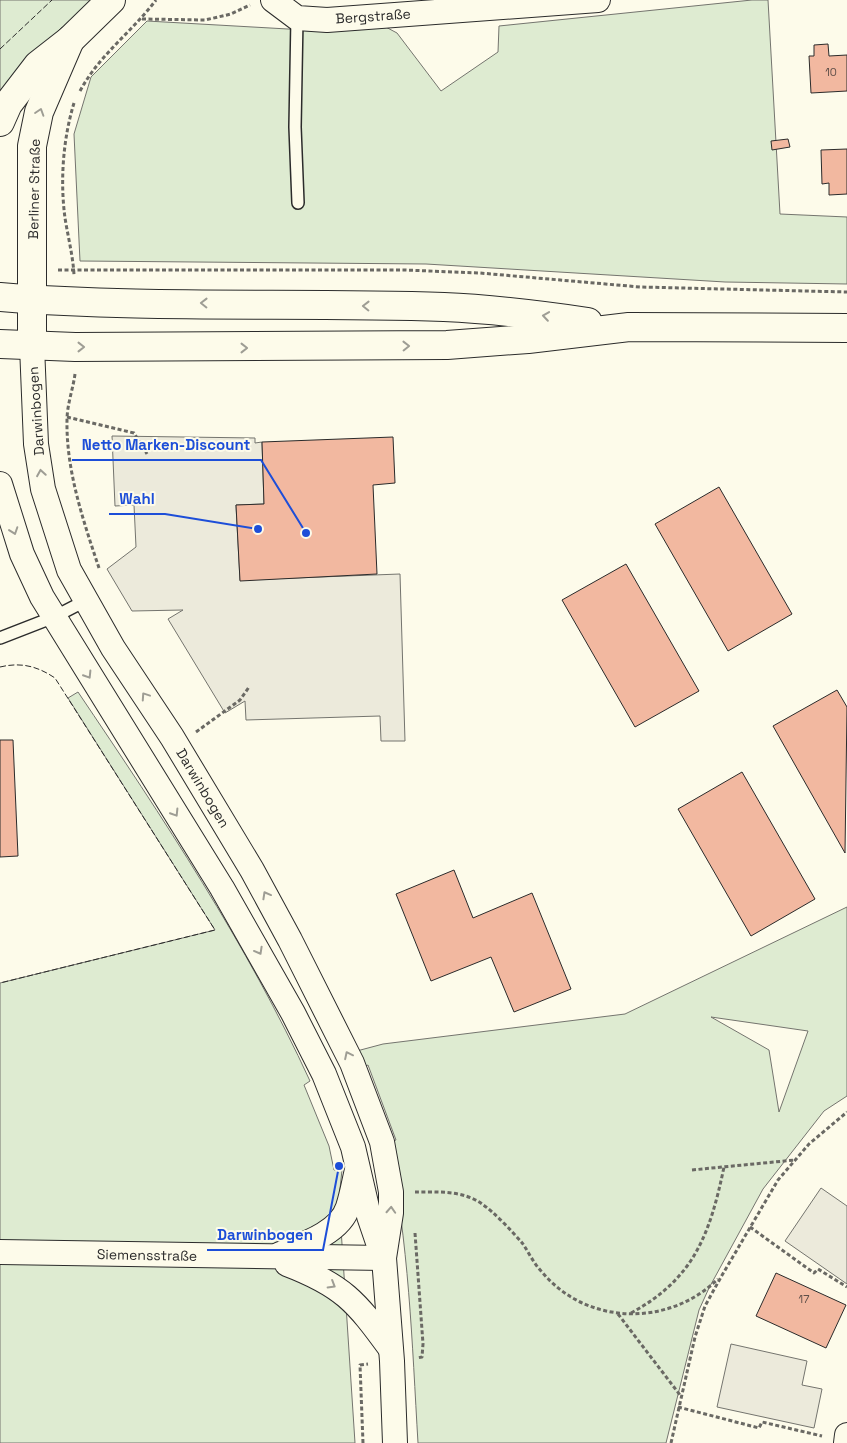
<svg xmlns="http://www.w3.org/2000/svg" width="847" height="1443" font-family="'Space Grotesk',sans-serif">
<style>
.green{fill:#deebd1;stroke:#74746e;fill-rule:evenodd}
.parking{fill:#eceadb;stroke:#74746e}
.building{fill:#f2b8a0;stroke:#2b2b2b}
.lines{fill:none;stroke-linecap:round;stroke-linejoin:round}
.service-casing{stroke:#2b2b2b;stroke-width:14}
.minor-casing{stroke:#2b2b2b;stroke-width:26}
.tertiary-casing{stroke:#2b2b2b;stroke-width:30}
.primary-casing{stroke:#2b2b2b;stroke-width:30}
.path{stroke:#6a6964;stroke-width:3;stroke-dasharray:4 2.5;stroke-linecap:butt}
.service{stroke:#fdfbea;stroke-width:11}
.minor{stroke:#fdfbea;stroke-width:24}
.tertiary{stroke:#fdfbea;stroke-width:28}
.primary{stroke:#fdfbea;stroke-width:28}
.fence{stroke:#2b2b2b;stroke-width:1;stroke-dasharray:6 2.5;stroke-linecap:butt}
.oneway{stroke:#9e9d94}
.labels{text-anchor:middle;stroke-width:4;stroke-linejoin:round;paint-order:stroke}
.number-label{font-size:11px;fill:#5d4e48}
.street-label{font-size:14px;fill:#2b2b2b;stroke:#fdfbea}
.leader{fill:none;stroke:#1d4ed8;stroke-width:2}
.callout-dot{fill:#1d4ed8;stroke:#fdfbea;stroke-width:2}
.callout-label{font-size:15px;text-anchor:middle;font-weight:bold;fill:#1d4ed8;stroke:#fdfbea;stroke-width:4;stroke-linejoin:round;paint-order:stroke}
</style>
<rect width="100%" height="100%" fill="#fdfbea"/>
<g class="green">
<polygon points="0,0 92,0 0,93"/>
<polygon points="752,0 768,0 780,214 847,217 847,284 725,282 426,264 80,261 74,134 91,77 147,21 323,31 382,25 397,33 441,91 498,52 499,26"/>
<path d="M78 692C163 818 247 944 310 1081L304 1085 329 1146 334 1170H342L339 1198 355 1443H0V983L215 930 68 698Z"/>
<path d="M847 907V1096L824 1111 763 1189 709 1288 699 1310 666 1443H418C412 1343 409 1241 388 1143L396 1140 368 1065 361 1068 353 1052 383 1044 625 1014ZM711 1017 808 1031 779 1112 769 1050Z"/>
</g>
<g class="parking">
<polygon points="112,436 255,438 255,443 262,442 264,504 236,505 240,580 400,574 405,741 381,741 380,716 246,720 245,701 225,713 168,619 183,610 132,611 107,569 136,547 134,505 115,506"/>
<polygon points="821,1188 847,1206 847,1284 785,1241"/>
<polygon points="731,1344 807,1361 802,1385 822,1389 814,1428 717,1407"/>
</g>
<g class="building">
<polygon points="828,44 829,56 847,55 847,91 811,93 809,56 814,56 814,45"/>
<polygon points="788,139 790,147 772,150 771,141"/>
<polygon points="847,149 847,194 829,195 829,183 822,184 821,150"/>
<polygon points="393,437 395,483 373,485 377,574 240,581 236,505 264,504 262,442"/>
<polygon points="719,487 792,614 728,651 655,524"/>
<polygon points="626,564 699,691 635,727 562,600"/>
<polygon points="837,690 847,707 845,853 773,726"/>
<polygon points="0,740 13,740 18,856 0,857"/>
<polygon points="742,772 815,899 751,936 678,809"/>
<polygon points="454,870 473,918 532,893 571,989 514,1012 491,957 431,981 396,894"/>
<polygon points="776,1273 846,1305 826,1348 756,1316"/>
</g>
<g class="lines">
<defs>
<g id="service">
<polyline points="297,18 295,127 298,203"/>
<polyline points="0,638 54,617 85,601"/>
</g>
<g id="minor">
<polyline points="273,0 297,18 327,20 598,0"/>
<polyline points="32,346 36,444 43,489 69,570 113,648 172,737 252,870 290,940 352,1063 382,1142 391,1192 391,1213 384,1258 392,1361 395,1443"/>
<polyline points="0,484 22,554 42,597 222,888 293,1013 324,1074 353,1147 369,1216 383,1257"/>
<polyline points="0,1252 384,1258"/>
<path d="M280 1254C302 1245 340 1233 348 1207 352 1195 354 1182 357 1170"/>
<path d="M287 1264C342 1285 356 1301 390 1348"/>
<polyline points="846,1443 847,1435"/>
</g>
<g id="tertiary">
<polyline points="0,122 8,104 38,65 70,40 111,0"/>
<polyline points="32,346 32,146 39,112 70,40"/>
</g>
<g id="primary">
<path d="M0 297C147 309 296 302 444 307 492 309 540 315 588 322"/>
<polyline points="0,344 75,347 447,345 528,339 629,327 847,328"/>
</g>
</defs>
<use href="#service" class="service-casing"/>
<use href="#minor" class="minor-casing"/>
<use href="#tertiary" class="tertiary-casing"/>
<use href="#primary" class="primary-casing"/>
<g class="path">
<polyline points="142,19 205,20 231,14 250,5"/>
<path d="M80 91C100 54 131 33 156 0"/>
<path d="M74 103C63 139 60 181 65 218 68 237 73 256 74 275"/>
<polyline points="58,270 404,270 480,273 640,287 847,292"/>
<path d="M75 374C73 389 67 405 67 420 66 470 83 520 99 568"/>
<polyline points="67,417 134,433 147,454"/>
<polyline points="196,732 240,700 249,687"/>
<polyline points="692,1170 795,1160"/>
<path d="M415 1192C437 1192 463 1190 482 1204 494 1212 513 1232 523 1244 529 1253 534 1264 542 1272 587 1326 669 1327 718 1279"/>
<polyline points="750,1227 814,1273 818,1269 847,1287"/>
<polyline points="415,1233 423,1344 422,1357 417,1358"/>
<path d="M631 1313C694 1279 710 1234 724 1167"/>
<polyline points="618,1314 680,1395"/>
<polyline points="678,1407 759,1428 762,1422 822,1436"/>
<polyline points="363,1443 360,1365 368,1364"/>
<polyline points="671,1443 695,1337 705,1306 721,1277 778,1180 809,1144 847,1112"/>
</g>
<use href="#service" class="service"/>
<use href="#minor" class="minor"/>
<use href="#tertiary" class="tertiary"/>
<use href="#primary" class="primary"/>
<g class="fence">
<polyline points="0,49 52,0"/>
<path d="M0 667C21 662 37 666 55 678L215 930 0 983"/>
</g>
</g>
<defs><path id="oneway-chevron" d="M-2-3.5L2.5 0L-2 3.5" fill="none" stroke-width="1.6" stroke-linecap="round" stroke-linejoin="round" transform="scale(1.25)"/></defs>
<g class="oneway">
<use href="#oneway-chevron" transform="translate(40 112) rotate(-72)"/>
<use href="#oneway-chevron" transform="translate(204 303) rotate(-179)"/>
<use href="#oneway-chevron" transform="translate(366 306) rotate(-179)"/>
<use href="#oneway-chevron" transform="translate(546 316) rotate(-172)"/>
<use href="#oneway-chevron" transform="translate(406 346) rotate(-1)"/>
<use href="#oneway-chevron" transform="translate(81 347)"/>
<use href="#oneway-chevron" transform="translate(244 348)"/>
<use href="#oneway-chevron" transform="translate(41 473) rotate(-99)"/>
<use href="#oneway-chevron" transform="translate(14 531) rotate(71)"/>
<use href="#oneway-chevron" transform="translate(88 675) rotate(58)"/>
<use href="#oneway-chevron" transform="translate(145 696) rotate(-124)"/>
<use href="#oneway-chevron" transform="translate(175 813) rotate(58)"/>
<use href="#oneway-chevron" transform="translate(266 895) rotate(-119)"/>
<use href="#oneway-chevron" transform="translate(259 951) rotate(61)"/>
<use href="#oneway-chevron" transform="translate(348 1055) rotate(-116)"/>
<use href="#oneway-chevron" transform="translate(391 1210) rotate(-87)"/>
<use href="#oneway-chevron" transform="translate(332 1285) rotate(31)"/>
</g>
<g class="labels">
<g class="number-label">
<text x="831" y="76">10</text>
<text x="804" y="1303">17</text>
</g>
<g class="street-label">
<text transform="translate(373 16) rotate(-4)" y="5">Bergstraße</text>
<text transform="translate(34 189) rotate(-89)" y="5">Berliner Straße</text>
<text transform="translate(36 411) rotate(-94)" y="5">Darwinbogen</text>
<text transform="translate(203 788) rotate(59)" y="5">Darwinbogen</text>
<text transform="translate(147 1255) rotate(1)" y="5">Siemensstraße</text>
</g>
</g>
<path class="leader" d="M306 533L261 460H72M258 529L165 514H109M339 1166L323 1250H207"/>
<g class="callout-dot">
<circle cx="306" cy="533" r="5"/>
<circle cx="258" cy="529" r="5"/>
<circle cx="339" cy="1166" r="5"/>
</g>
<g class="callout-label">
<text x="166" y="450">Netto Marken-Discount</text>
<text x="137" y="504">Wahl</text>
<text x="265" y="1240">Darwinbogen</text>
</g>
</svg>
